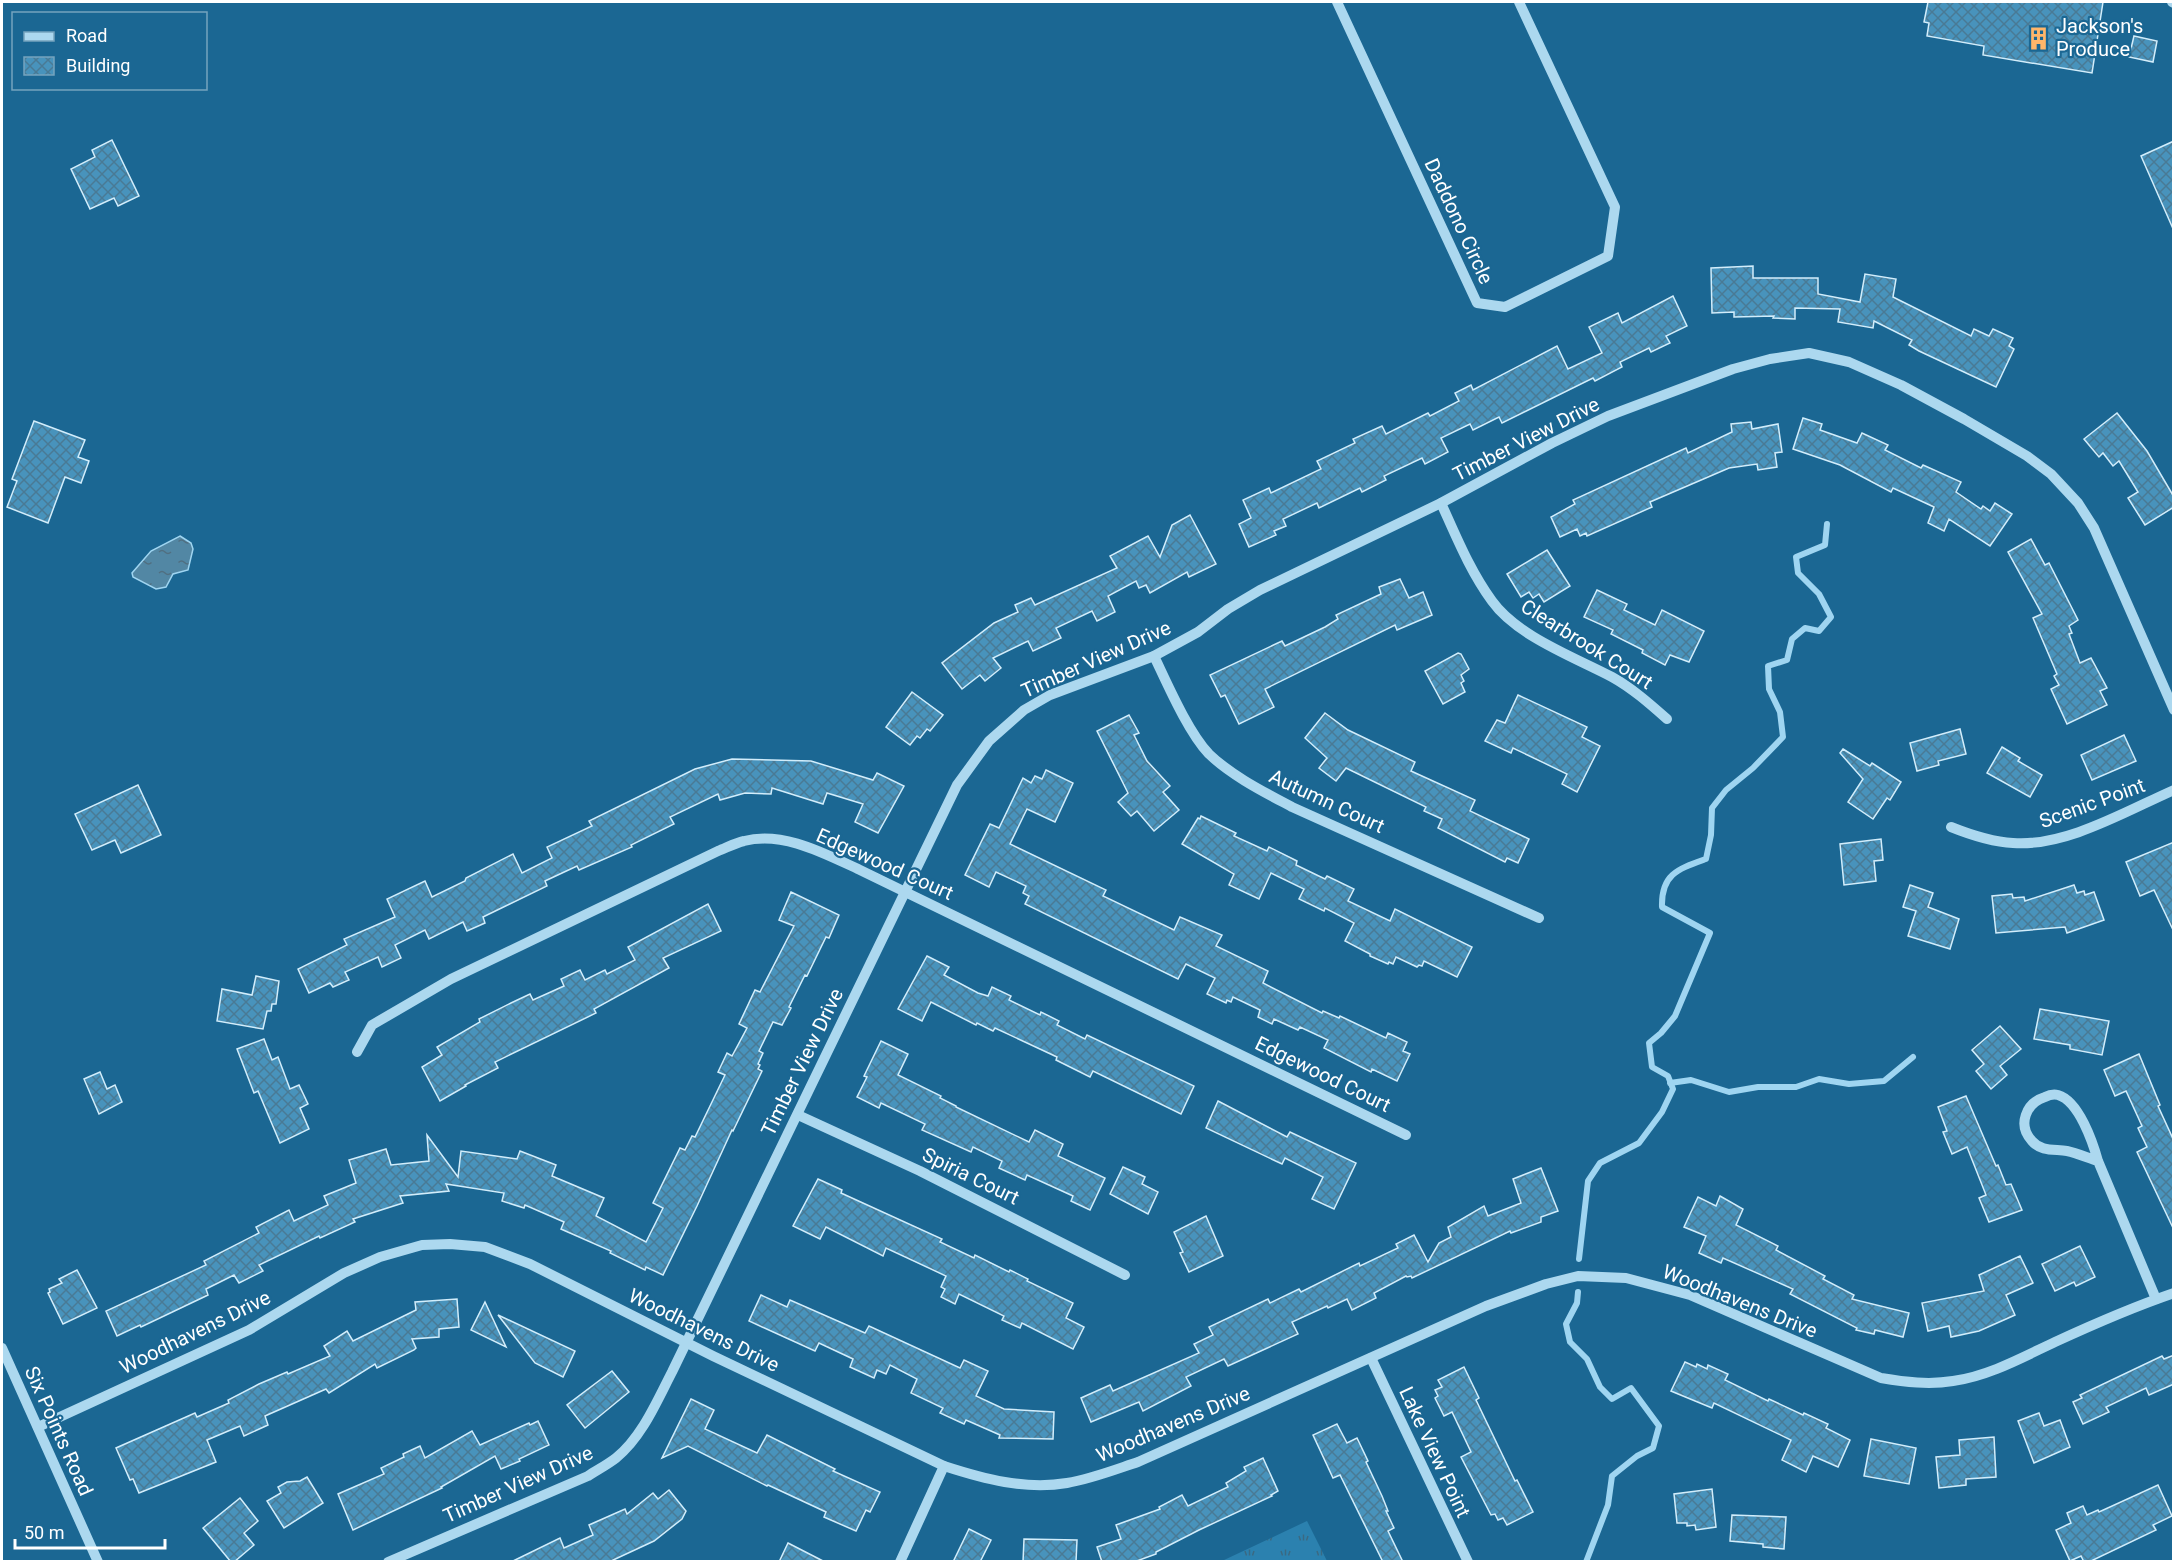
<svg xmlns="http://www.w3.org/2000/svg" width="2175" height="1563" font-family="Roboto,sans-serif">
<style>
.park{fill:url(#park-tufts)}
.water{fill:url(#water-ripples);stroke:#9fd5f1;stroke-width:1.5}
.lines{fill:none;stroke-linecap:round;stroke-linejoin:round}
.stream{stroke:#9fd5f1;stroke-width:6}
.building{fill:url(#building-cross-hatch);stroke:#d2edfb;stroke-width:1.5}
.minor{stroke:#acd8ef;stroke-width:10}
.labels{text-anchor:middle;stroke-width:4.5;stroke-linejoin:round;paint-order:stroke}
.poi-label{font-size:20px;fill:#fff;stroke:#1b6793;text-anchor:start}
.street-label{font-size:20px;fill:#fff;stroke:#1b6793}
</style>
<defs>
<pattern id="park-tufts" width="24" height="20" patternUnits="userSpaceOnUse" patternTransform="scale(1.5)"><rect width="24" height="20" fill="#2b81af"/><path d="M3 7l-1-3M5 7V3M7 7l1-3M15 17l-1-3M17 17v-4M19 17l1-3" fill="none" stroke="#3a6982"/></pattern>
<pattern id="water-ripples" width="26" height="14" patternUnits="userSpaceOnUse" patternTransform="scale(1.5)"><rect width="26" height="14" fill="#5287a4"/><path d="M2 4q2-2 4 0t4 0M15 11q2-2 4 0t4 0" fill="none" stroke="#506f81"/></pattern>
<pattern id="building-cross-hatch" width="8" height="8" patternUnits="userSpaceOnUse" patternTransform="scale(1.5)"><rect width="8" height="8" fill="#4893bc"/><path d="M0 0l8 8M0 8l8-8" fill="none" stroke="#497a95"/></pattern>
</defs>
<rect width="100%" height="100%" fill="#1b6793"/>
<polygon class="park" points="1307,1521 1327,1561 1222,1561"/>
<polygon class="water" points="180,536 191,543 193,549 188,570 173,574 166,587 156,589 133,577 132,573 151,551"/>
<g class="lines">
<g class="stream">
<polyline points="1670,1083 1691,1080 1729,1092 1758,1087 1796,1087 1819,1079 1849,1084 1884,1081 1913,1057"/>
<path d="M1579 1259 1588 1181 1600 1163 1639 1143 1662 1112 1673 1089 1668 1076 1652 1067 1649 1043 1661 1033 1675 1016 1710 933 1662 907C1661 874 1678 869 1706 859L1711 835 1712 808 1726 790 1753 768 1783 737 1780 712 1769 689 1768 666 1787 660 1792 639 1805 628 1819 631 1831 617 1819 594 1798 573 1796 557 1825 545 1827 524"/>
<polyline points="1578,1292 1577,1303 1566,1324 1570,1342 1587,1359 1600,1387 1612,1399 1631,1388 1659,1426 1653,1448 1637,1456 1612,1476 1608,1505 1586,1562"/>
</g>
</g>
<g class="building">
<polygon points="1928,2 2103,2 2092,73 1983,55 1984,46 1927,36 1929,23 1924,22"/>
<polygon points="2134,36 2157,41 2153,62 2129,57"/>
<polygon points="112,140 139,196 118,206 114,198 90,209 71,169 95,157 92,150"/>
<polygon points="2174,141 2174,231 2141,156"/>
<polygon points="1753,266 1753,278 1818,278 1818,294 1860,302 1865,274 1896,279 1893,297 1971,336 1974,329 1989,336 1993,329 2013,338 2009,346 2014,349 1996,387 1919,351 1909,345 1912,340 1874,321 1873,328 1838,322 1840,309 1795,308 1795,319 1773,318 1774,316 1734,317 1734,312 1712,313 1711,268"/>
<polygon points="1673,296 1687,326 1666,336 1670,343 1651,352 1649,348 1620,362 1622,367 1595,381 1593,378 1502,423 1499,417 1473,430 1470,424 1441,438 1448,452 1425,464 1422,458 1384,476 1386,480 1362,492 1360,488 1319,508 1317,503 1283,519 1286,526 1274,531 1276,535 1249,547 1239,524 1251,518 1243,500 1269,488 1271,493 1321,469 1317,461 1355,443 1353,439 1382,426 1386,434 1428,413 1430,416 1459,401 1455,393 1471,385 1473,390 1557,346 1568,369 1602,353 1589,327 1618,313 1622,323"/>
<polygon points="2117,413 2147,451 2174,497 2174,507 2145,525 2128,498 2138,492 2119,461 2113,466 2103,453 2099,457 2084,439"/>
<polygon points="1803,418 1822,424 1820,430 1857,443 1862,433 1888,445 1885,450 1921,468 1923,465 1961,482 1956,492 1981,509 1983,506 1990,511 1995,503 2012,514 1990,546 1949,519 1944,531 1928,523 1934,507 1893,488 1891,492 1840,465 1793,449"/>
<polygon points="34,421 85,440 78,457 89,461 81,483 65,477 48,523 7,507 17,481 12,479"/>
<polygon points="1751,422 1752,429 1778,424 1782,452 1775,453 1777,467 1758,470 1757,464 1729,468 1650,502 1652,507 1587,536 1586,533 1580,536 1577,529 1560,537 1551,517 1575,504 1573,500 1686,448 1688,453 1732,432 1731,424"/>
<polygon points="1190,515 1216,564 1189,577 1187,572 1150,593 1146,585 1139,588 1136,581 1108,596 1115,612 1097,621 1092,611 1056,628 1061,638 1033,651 1028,641 993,658 1001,668 985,681 980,675 962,689 942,663 994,623 1018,612 1015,605 1031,598 1035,605 1117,568 1110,556 1148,536 1160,557 1172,525"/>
<polygon points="2031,539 2045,565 2049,563 2078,620 2069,626 2072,633 2069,634 2080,663 2091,658 2107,688 2100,691 2107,705 2067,724 2051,689 2059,685 2054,676 2057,674 2033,618 2042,614 2008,552"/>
<polygon points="1547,550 1570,586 1544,602 1539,594 1533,598 1529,592 1521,597 1507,574"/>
<polygon points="1400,579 1409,598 1423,592 1432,615 1397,630 1395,625 1265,689 1274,707 1239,724 1225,695 1221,697 1210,675 1282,641 1285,646 1325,627 1338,619 1336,615 1381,594 1379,587"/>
<polygon points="1597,590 1627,604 1624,610 1655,625 1662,610 1704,631 1689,662 1670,655 1665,665 1642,653 1643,650 1611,634 1613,630 1584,617"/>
<polygon points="1458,653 1461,654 1469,669 1461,675 1464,681 1461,683 1465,692 1443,704 1425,671"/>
<polygon points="912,692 943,715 930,731 927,729 920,738 917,736 910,745 886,727"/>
<polygon points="1518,695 1587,727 1582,737 1600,746 1577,792 1562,784 1567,774 1513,748 1511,753 1485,741 1497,720 1505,723"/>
<polygon points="1325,713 1348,730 1415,762 1411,771 1475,800 1470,811 1529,839 1518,863 1507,858 1505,862 1438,828 1442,819 1424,811 1426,807 1346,768 1336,781 1319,768 1327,758 1305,738"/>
<polygon points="1129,715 1139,733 1134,735 1147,761 1170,786 1163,792 1179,810 1154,831 1137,811 1131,816 1118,802 1128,793 1097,731"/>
<polygon points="1960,729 1966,754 1938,761 1939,765 1917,771 1910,743"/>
<polygon points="2124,735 2136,761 2092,780 2081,755"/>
<polygon points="2002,747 2020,758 2018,761 2042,775 2030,797 1987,773"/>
<polygon points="1843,749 1870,766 1872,763 1901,782 1890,800 1887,798 1873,819 1848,802 1863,779 1840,753"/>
<polygon points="732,759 811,761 873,780 877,773 904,786 878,833 855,822 863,804 827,793 823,804 772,788 771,794 745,793 720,800 718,794 670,817 674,824 631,845 632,847 579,870 577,866 545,881 547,886 483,917 485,923 467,931 463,922 429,939 425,930 395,945 401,958 382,967 378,957 345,972 349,980 333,987 330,983 309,993 298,969 347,945 344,939 395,917 387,899 425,881 432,897 465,881 466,878 513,854 522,873 552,858 547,847 592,826 589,821 695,769"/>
<polygon points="1046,770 1073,783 1055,822 1027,809 1010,844 1106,890 1103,896 1174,930 1180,917 1222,935 1216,946 1268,971 1263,983 1322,1013 1323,1011 1339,1018 1340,1016 1386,1038 1388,1033 1407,1042 1403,1051 1410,1054 1397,1081 1372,1069 1371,1072 1324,1048 1328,1040 1300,1027 1298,1030 1274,1019 1272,1024 1258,1017 1260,1010 1233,997 1231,1002 1227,1000 1226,1003 1207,994 1215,978 1186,964 1178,979 1025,904 1029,896 1023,893 1026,886 996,872 989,887 965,875 990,824 999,828 1023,778 1031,783 1035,776 1042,779"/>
<polygon points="138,785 161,835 121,853 115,840 92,850 75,814"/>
<polygon points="1201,816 1236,833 1234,836 1267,851 1269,847 1297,861 1296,865 1325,879 1327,876 1354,889 1348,901 1390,921 1395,909 1472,947 1457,977 1424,961 1422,966 1419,965 1417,967 1396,957 1393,964 1389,962 1388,964 1370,956 1370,954 1345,941 1354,923 1325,908 1324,911 1299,899 1304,889 1271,873 1259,899 1229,885 1234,874 1182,844 1198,818 1200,819"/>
<polygon points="1881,839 1883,860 1874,861 1876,881 1844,885 1840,844"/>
<polygon points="2174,842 2174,932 2154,890 2140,896 2126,862"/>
<polygon points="1910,885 1933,893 1928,907 1959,919 1950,949 1908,936 1916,911 1903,907"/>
<polygon points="2074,885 2077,893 2084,891 2085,895 2094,892 2104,920 2067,933 2065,927 1996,933 1992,896 2012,894 2013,898 2024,897 2025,901"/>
<polygon points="791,892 839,915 829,938 826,937 807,976 805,975 789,1007 791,1008 782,1025 773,1022 759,1051 763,1053 758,1064 760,1065 758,1069 762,1071 733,1131 732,1130 697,1206 663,1275 646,1267 645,1270 610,1253 611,1251 561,1229 564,1222 525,1205 524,1208 502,1201 504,1193 446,1184 449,1191 400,1196 403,1203 353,1219 355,1222 320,1238 319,1236 259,1265 263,1271 239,1283 234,1275 206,1289 208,1295 141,1327 140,1325 117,1336 106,1311 206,1265 204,1261 259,1233 256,1227 289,1210 294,1221 328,1205 324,1196 356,1183 349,1160 386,1149 391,1165 429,1161 427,1135 458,1177 461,1151 517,1159 520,1151 556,1165 552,1176 604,1198 596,1216 646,1242 663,1208 653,1203 680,1148 685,1150 692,1136 695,1137 725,1075 718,1072 727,1053 732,1056 747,1028 739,1024 755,990 760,992 794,926 779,920"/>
<polygon points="708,904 721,931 663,958 669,968 594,1009 596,1013 495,1062 498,1068 465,1085 466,1086 440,1101 422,1067 442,1055 437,1047 480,1022 479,1019 511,1003 530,994 533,1000 564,986 561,979 580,970 585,980 605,970 607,974 635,960 628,947"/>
<polygon points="927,956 949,967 944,975 978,993 988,996 992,987 1011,996 1009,1000 1040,1015 1041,1012 1059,1021 1057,1025 1085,1039 1087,1035 1194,1086 1181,1114 1093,1071 1090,1077 1056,1060 1057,1057 995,1028 993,1031 977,1023 976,1025 931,1002 922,1021 898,1009"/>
<polygon points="256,976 279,981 276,1004 272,1004 271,1011 267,1011 263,1029 217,1021 222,989 252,995"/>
<polygon points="2040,1009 2109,1021 2102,1055 2070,1049 2070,1045 2034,1039"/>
<polygon points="2000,1026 2021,1049 2000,1066 2007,1075 1991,1089 1976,1071 1984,1064 1972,1050"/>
<polygon points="264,1039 272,1060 278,1057 290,1089 299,1085 308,1104 300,1108 309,1129 280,1143 258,1091 254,1093 237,1049"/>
<polygon points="881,1041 908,1054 898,1075 941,1096 940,1098 956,1106 956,1107 1029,1142 1035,1130 1063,1144 1058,1156 1105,1178 1090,1210 1071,1201 1073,1196 1027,1175 1025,1180 999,1168 1002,1161 973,1147 971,1152 922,1130 925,1124 881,1103 879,1108 857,1097 867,1077 864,1076"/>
<polygon points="2139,1054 2160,1105 2158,1106 2174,1141 2174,1230 2137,1152 2147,1147 2138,1128 2142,1126 2126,1091 2115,1096 2104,1070"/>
<polygon points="100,1072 107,1089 115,1085 122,1102 99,1114 84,1079"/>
<polygon points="1966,1096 1996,1166 1998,1165 2006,1185 2011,1184 2022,1210 1989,1222 1979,1198 1986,1195 1967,1147 1952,1154 1943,1132 1947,1131 1938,1107"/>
<polygon points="1218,1101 1287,1137 1290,1132 1356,1163 1334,1209 1312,1199 1323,1177 1285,1158 1282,1164 1206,1128"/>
<polygon points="1123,1167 1145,1177 1142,1184 1158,1192 1148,1214 1110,1194"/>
<polygon points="1541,1168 1558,1211 1541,1217 1541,1222 1511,1233 1510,1231 1412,1278 1411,1276 1407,1277 1406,1276 1374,1293 1376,1298 1352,1310 1347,1299 1328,1308 1327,1306 1292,1322 1298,1334 1228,1366 1224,1359 1186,1377 1191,1386 1143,1411 1139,1402 1091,1422 1081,1398 1110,1385 1113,1391 1199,1353 1194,1344 1213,1335 1209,1327 1268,1299 1270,1303 1299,1289 1301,1292 1359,1263 1360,1266 1398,1248 1396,1244 1414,1235 1428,1262 1439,1243 1451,1237 1448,1227 1484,1206 1488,1216 1521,1203 1513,1179"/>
<polygon points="818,1179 842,1190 841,1193 942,1239 940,1242 974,1258 975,1255 1009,1272 1010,1270 1028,1279 1027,1281 1073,1303 1066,1318 1084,1327 1073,1349 1022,1323 1020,1328 1002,1320 1004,1316 959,1294 955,1304 941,1297 945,1289 941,1287 946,1276 886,1248 883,1256 826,1227 820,1239 793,1226"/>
<polygon points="1720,1196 1743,1209 1736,1225 1778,1246 1776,1250 1825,1276 1823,1279 1854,1295 1852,1299 1909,1313 1903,1337 1875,1330 1874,1334 1856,1330 1857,1328 1790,1294 1793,1289 1723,1258 1721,1263 1699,1253 1706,1236 1684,1227 1698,1197 1716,1206"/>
<polygon points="1206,1216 1223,1256 1189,1272 1180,1253 1183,1252 1174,1232"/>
<polygon points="2080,1246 2095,1277 2076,1286 2074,1282 2055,1291 2042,1264"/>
<polygon points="2020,1256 2033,1283 2006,1295 2015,1315 1979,1331 1951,1337 1949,1326 1928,1331 1922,1303 1984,1291 1979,1275"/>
<polygon points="77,1270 97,1308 63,1324 48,1293 50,1292 49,1289 62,1283 59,1279"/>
<polygon points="761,1295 787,1307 790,1300 865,1333 869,1326 960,1368 964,1360 988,1371 976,1396 1004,1409 1054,1412 1053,1439 999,1438 1000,1435 966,1420 964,1424 940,1413 943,1408 911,1393 917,1379 890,1365 886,1374 877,1370 874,1378 850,1367 853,1359 819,1343 815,1351 749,1321"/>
<polygon points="457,1299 459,1327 439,1329 439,1337 412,1339 416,1348 414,1350 377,1368 375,1364 329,1393 326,1389 265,1416 268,1425 244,1436 240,1426 207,1440 216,1462 139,1493 133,1479 130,1480 116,1448 195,1413 197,1417 229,1403 228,1400 259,1384 287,1372 288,1374 330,1356 324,1346 347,1331 353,1341 416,1310 415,1302"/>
<polygon points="485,1302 506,1347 471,1330"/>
<polygon points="498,1315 575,1351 563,1377 535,1363"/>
<polygon points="2174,1355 2174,1384 2149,1395 2146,1388 2106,1407 2109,1412 2083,1424 2073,1402 2082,1398 2080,1395 2162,1356 2164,1359"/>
<polygon points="1685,1362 1696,1367 1697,1364 1707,1369 1708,1365 1728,1374 1725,1380 1768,1401 1769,1399 1803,1415 1804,1413 1828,1424 1826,1428 1850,1440 1838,1467 1813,1456 1806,1472 1782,1460 1791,1440 1714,1403 1712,1408 1671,1391"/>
<polygon points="1464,1367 1479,1398 1476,1400 1515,1481 1517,1480 1533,1512 1507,1525 1503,1518 1498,1520 1495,1514 1491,1515 1461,1457 1471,1452 1452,1412 1444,1416 1435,1398 1438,1396 1435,1390 1442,1387 1438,1380"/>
<polygon points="612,1371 629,1392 585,1428 567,1405"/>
<polygon points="691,1399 714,1410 705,1429 757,1453 767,1435 835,1469 833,1471 880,1492 870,1512 866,1510 856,1531 824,1517 826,1512 768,1485 767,1486 688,1446 662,1458"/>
<polygon points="2039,1413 2044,1426 2060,1420 2070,1447 2034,1463 2018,1421"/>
<polygon points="538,1421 549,1445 519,1459 520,1461 501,1469 495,1456 441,1487 442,1488 353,1530 338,1494 384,1474 381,1468 404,1457 403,1454 420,1446 425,1458 472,1431 480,1445 529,1423 530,1425"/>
<polygon points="1337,1424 1347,1443 1357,1438 1368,1461 1366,1462 1382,1496 1388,1511 1386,1511 1394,1528 1388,1531 1403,1562 1383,1562 1340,1475 1333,1478 1313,1435"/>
<polygon points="1994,1437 1996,1477 1966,1479 1966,1485 1939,1488 1936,1457 1960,1455 1959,1440"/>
<polygon points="1871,1439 1916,1448 1909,1484 1864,1476"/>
<polygon points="1263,1458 1278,1491 1271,1495 1272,1496 1199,1530 1156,1552 1156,1554 1134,1562 1102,1562 1097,1547 1121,1539 1116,1525 1160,1509 1159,1507 1182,1495 1188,1506 1228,1487 1226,1483 1246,1471 1244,1467"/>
<polygon points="307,1477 323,1503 284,1528 267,1501 281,1493 278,1487 287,1482 300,1481"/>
<polygon points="2158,1485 2172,1516 2153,1525 2156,1530 2089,1562 2084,1562 2081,1556 2070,1561 2056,1530 2071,1523 2067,1513 2083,1506 2087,1515 2098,1510 2099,1512"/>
<polygon points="1712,1489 1716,1527 1696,1530 1695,1525 1687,1526 1687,1523 1677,1523 1674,1494"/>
<polygon points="669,1490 686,1511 682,1519 654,1541 609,1562 511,1562 560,1538 564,1548 593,1535 589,1525 625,1509 627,1514 653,1493 658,1499"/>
<polygon points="240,1498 258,1521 244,1533 254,1545 234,1562 231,1562 203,1528"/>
<polygon points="1732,1515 1786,1517 1784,1549 1763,1547 1763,1544 1730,1541"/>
<polygon points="969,1529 991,1540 980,1562 953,1562"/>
<polygon points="1024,1539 1077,1540 1076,1562 1023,1562"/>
<polygon points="788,1543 825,1562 779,1562"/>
</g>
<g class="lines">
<g class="minor">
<polyline points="1337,2 1477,303 1505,307 1608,256 1615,207 1519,2"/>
<polyline points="2172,2 2174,3"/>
<path d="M1441 503C1456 536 1470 571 1492 601 1517 636 1574 657 1612 677 1632 688 1650 704 1667 719"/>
<path d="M1154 656C1167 683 1188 732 1209 754 1232 776 1264 792 1292 807L1539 918"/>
<path d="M1951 827C1971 835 1992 842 2013 843 2066 847 2126 811 2174 790"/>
<path d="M357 1052 372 1025 451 979 718 851C726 848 735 843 744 841 784 831 825 854 860 870L1406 1135"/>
<polyline points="798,1115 920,1171 1125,1275"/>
<path d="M2098 1161C2088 1158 2077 1153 2067 1151 2055 1149 2041 1152 2032 1141 2017 1125 2026 1103 2045 1097 2049 1095 2054 1094 2058 1095 2079 1101 2093 1143 2098 1161L2156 1299"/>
<polyline points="2,1348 98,1562"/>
<polyline points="1371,1358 1468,1562"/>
<path d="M38 1427 249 1330 344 1273 380 1257 422 1245 450 1244 485 1247 530 1264 713 1356 944 1466C984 1479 1025 1490 1067 1483 1091 1479 1114 1470 1138 1462L1486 1306 1546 1284 1578 1276 1626 1278 1690 1295 1881 1378C1905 1382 1929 1385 1953 1381 1989 1376 2023 1357 2055 1342 2094 1324 2133 1307 2174 1293"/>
<path d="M388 1562 588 1476C597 1470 607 1465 616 1458 642 1437 657 1401 672 1372L957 785 989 741 1024 710 1050 695 1154 656 1198 632 1228 609 1260 590 1441 503 1552 443 1608 416 1733 369 1770 359 1809 353 1849 362 1901 385 1964 419 2027 456 2051 474 2078 503 2094 528 2174 710"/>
<polyline points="900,1562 944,1466"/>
</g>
</g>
<defs>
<symbol id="building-bare" viewBox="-9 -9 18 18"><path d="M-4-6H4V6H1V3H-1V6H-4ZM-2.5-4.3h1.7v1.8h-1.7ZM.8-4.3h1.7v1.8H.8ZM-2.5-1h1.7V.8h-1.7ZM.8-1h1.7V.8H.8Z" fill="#ffb66a" stroke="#1b6793" stroke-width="2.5" paint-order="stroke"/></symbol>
</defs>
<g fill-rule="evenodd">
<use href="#building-bare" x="2022" y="22" width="33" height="33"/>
</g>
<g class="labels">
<g class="poi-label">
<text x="2056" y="33">Jackson's<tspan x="2056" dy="23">Produce</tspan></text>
</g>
<g class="street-label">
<text transform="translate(1459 221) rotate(65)" y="7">Daddono Circle</text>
<text transform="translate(1526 439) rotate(-27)" y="7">Timber View Drive</text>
<text transform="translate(1587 644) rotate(32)" y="7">Clearbrook Court</text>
<text transform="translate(1096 659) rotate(-24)" y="7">Timber View Drive</text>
<text transform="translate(1327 801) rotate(25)" y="7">Autumn Court</text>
<text transform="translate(2092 803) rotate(-20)" y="7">Scenic Point</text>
<text transform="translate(885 864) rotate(24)" y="7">Edgewood Court</text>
<text transform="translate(802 1062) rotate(-64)" y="7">Timber View Drive</text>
<text transform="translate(1323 1074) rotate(26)" y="7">Edgewood Court</text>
<text transform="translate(971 1176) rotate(26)" y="7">Spiria Court</text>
<text transform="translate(1740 1301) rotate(22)" y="7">Woodhavens Drive</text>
<text transform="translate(704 1330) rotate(26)" y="7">Woodhavens Drive</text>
<text transform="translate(195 1332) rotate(-26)" y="7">Woodhavens Drive</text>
<text transform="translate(1173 1424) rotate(-23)" y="7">Woodhavens Drive</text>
<text transform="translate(59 1431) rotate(66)" y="7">Six Points Road</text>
<text transform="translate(1435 1452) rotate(65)" y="7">Lake View Point</text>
<text transform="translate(518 1484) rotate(-24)" y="7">Timber View Drive</text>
</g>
</g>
<rect width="2175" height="1563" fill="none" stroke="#ffffff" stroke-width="6"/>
<rect x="12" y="12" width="195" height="78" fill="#1b6793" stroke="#76a4be" stroke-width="1.5"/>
<rect x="24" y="32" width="30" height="9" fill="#acd8ef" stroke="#76a4be" stroke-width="1.5"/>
<text x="66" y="42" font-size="18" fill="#ffffff">Road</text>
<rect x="24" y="57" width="30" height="18" fill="url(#building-cross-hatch)" stroke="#76a4be" stroke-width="1.5"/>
<text x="66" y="72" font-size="18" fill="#ffffff">Building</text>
<path d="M15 1539v9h150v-9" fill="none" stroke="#ffffff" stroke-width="3"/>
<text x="24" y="1539" font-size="18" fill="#ffffff" stroke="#1b6793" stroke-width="4.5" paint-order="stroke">50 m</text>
</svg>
